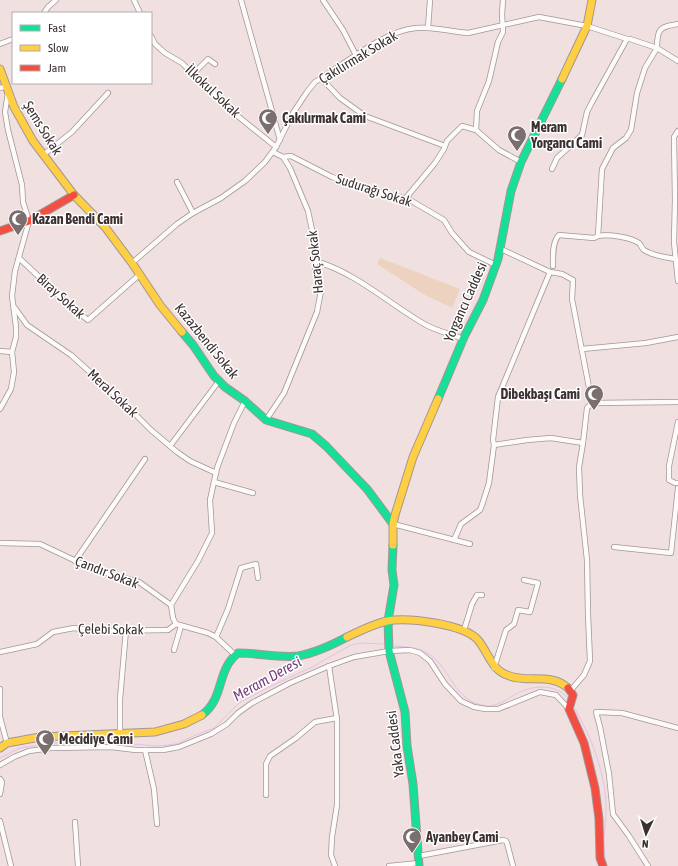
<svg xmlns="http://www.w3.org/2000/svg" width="678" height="866" font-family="'Asap Condensed',sans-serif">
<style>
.park{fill:#edd2c0}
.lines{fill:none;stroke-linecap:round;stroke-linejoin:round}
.stream{stroke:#e5c1e6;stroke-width:1}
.street-casing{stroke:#a39697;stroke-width:6}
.fast-casing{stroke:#a39697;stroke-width:9}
.slow-casing{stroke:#a39697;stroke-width:9}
.jam-casing{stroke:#a39697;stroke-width:9}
.street{stroke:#fdfafa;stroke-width:4.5}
.fast{stroke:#16e098;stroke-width:7}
.slow{stroke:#ffcf43;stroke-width:7}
.jam{stroke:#f24e42;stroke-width:7}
.labels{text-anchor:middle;stroke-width:3;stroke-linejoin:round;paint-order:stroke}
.street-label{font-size:14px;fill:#3c3031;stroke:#fff}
.poi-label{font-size:14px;font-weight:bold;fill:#3c3031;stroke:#fff;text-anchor:start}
.water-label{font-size:15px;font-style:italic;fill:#733e7d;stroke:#fff}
</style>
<rect width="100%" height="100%" fill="#f0e0e0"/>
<polygon class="park" points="380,258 460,289 452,308 425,295 377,264"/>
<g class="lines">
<g class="stream">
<path d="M395 646C406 647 417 647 427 653 450 666 452 698 481 705 498 709 507 698 520 692 536 685 556 684 568 698"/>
<path d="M575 709C591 736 605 773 606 805 607 825 600 846 607 866"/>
<polyline points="0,758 20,748 51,743 107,742 158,746 176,744 198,734 214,728 239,703 271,686 312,667 351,645 361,643 383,644"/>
</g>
<defs>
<g id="street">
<polyline points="134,0 140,13"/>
<polyline points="241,0 280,140"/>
<polyline points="323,0 343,30 356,55"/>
<polyline points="44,13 48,7 56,0"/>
<path d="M678 24C660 27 657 28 657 48L678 61"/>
<polyline points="428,28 430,0"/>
<polyline points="151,36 155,44 165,53 182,63 193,74 203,81 229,109 276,147"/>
<polyline points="0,44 13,39"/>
<polyline points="193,74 208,59 215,64"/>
<polyline points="321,78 340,98 365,116 445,146"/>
<polyline points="0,88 6,86"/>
<polyline points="476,130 477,111 489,81 498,42 503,32 502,14 503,0"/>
<polyline points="678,131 674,137 675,200 674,242 678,281"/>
<polyline points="43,155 72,132 108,93"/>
<polyline points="283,157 291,156 332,177 383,193 410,200 444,220 452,233 469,252 496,265"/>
<path d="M552 169 557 158 582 135 587 112 591 104 627 39H630L657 48 645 68 637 93 631 130 626 138 613 148 602 169 598 236 594 238 559 235C552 242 553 257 553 266"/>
<polyline points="177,182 193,213"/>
<polyline points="405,199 435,163 444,149 447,141 462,126 476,130 499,150 521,162"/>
<path d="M598 236C608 234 630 237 639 243 641 245 642 249 644 250 653 256 666 257 675 259"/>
<polyline points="501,249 550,272 562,274 573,280 572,299 592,403 678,402"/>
<polyline points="19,258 72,308 88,320 139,275"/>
<path d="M315 261C357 273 389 304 426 325 437 331 451 334 463 339"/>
<path d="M132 263 177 224 193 213 221 198 245 181 265 162 276 147 293 113 307 92 315 82C342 66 385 30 416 28 434 26 450 32 468 33L539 17 587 26 627 39"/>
<polyline points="15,308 27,325 71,355 122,401 151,430 177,452 190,461 216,473"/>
<polyline points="582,349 646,343 678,337"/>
<polyline points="0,351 12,352"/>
<polyline points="0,409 11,389 14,372 12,352 16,337 16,327 12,296 15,271 29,221 23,202 22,185 8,130 5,112 8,93"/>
<polyline points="266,420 284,393 317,312 321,291 315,271 315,244 308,211 290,168 283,157 273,152"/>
<polyline points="678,422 669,466 669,480 675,483 678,483"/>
<polyline points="494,445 527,440 551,438 583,443"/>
<polyline points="170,446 219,381"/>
<polyline points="214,482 253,493"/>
<polyline points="393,524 470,544"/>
<polyline points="454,540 461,524 480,510 482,505 489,483 494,445 493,440 498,397 550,272"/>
<polyline points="0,543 40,544 95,570 139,582 171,605 173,618 176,624 208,633 216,637 235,655"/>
<polyline points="614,547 671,553 678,488"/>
<polyline points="75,561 145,459"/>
<polyline points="171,605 198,561 212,533 210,500 217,468 234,423 245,401"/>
<polyline points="464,630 472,604 477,595 482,595"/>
<polyline points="216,637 228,609 241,568 256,564 258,578"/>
<polyline points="174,650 181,626"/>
<polyline points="0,652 37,644 53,632 74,628 97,631 168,630 176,624"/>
<polyline points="329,666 337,720 337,805 332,837 331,855 335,866"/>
<polyline points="494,668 506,630 514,624 518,610 530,612 538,583 524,580"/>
<polyline points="0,689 0,717 7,743"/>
<polyline points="571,690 584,675 590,661 588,614 587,560 580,495 579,467 583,443 587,408 592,403"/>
<polyline points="120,733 120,699 126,630"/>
<polyline points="145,750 154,789 157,824"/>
<polyline points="0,765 14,757 29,751 51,748 111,747 136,750 163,750 179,747 211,734 227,724 238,713 252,703 290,683 329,666 354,657 389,651 410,650 420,653 430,661 445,684 461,701 474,707 486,709 498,709 540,692 556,695 569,709"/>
<polyline points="0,779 2,782 0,794"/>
<polyline points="266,795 266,764 270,756 296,738 315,722 337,718"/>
<polyline points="0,821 11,866"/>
<polyline points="75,822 78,866"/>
<polyline points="419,856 503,840 506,841 507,843 513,866"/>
<polyline points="389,866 419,863"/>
<polyline points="648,866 629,836 613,814 609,774 600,727 596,712 622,713 678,728"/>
</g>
<g id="fast">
<polyline points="182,332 193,345 214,376 225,387 245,401 266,420 312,434 326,446 367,489 393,524"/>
<polyline points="438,399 464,337 483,300 498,259 511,191 521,162 562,79"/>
<polyline points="393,545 392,570 394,585 388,621 389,651 405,712 407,746 413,784 419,866"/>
<path d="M202 715C225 698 216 670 238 653 258 653 278 658 298 656 315 653 332 645 347 637"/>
</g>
<g id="slow">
<polyline points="0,69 14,107 33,141 74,195 105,227 132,263 160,305 182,332"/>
<polyline points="562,79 587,26 592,0"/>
<polyline points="393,545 393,524 395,515 413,457 438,399"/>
<path d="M347 637C360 631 373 624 387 621 408 617 464 624 478 640 488 652 491 669 507 675 527 684 550 672 568 688"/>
<polyline points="0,748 7,743 40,737 155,732 184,724 202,715"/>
</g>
<g id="jam">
<polyline points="0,231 29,221 74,195"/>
<polyline points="568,688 573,695 569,709 584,743 595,788 599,819 600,858 603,866"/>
</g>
</defs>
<use href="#street" class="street-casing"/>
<use href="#fast" class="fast-casing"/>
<use href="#slow" class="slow-casing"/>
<use href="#jam" class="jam-casing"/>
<use href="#street" class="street"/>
<use href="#fast" class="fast"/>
<use href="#slow" class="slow"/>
<use href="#jam" class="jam"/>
</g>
<defs>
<symbol id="mosque-pin" viewBox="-11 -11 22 30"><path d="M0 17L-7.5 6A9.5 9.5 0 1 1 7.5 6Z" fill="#7b6e6e" stroke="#fff"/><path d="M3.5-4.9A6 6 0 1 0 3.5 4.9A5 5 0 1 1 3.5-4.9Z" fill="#fff"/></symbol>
</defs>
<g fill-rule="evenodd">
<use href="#mosque-pin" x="257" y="107" width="22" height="30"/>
<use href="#mosque-pin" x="506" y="124" width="22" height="30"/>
<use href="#mosque-pin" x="7" y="208" width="22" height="30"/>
<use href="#mosque-pin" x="583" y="383" width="22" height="30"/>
<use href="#mosque-pin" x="34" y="728" width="22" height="30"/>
<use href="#mosque-pin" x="401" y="826" width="22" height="30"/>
</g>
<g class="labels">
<g class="street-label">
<text transform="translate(358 57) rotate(-31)" y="5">Çakılırmak Sokak</text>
<text transform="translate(213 91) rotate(43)" y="5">İlkokul Sokak</text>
<text transform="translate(43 128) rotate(58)" y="5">Şems Sokak</text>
<text transform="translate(374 190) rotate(18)" y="5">Sudurağı Sokak</text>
<text transform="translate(315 262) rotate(-96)" y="5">Haraç Sokak</text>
<text transform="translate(61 296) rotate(42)" y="5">Biray Sokak</text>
<text transform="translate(465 302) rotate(-66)" y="5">Yorgancı Caddesi</text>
<text transform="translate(207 341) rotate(51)" y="5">Kazazbendi Sokak</text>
<text transform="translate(113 393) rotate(43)" y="5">Meral Sokak</text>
<text transform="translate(107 572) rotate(21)" y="5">Çandır Sokak</text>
<text transform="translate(111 629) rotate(1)" y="5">Çelebi Sokak</text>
<text transform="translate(395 744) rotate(-97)" y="5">Yaka Caddesi</text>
</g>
<g class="poi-label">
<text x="282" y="123">Çakılırmak Cami</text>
<text x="531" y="132">Meram<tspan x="531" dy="16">Yorgancı Cami</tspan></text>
<text x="32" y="224">Kazan Bendi Cami</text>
<text x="580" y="399" text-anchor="end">Dibekbaşı Cami</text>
<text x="59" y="744">Mecidiye Cami</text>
<text x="426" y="842">Ayanbey Cami</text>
</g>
<g class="water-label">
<text transform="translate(267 679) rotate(-29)" y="5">Meram Deresi</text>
</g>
</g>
<rect x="12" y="12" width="140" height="72" fill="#ffffff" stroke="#b1acad"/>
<rect x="20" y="25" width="20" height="6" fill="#16e098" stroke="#b1acad"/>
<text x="48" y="32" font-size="12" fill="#3c3031">Fast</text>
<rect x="20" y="45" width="20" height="6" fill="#ffcf43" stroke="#b1acad"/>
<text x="48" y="52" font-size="12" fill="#3c3031">Slow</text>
<rect x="20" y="65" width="20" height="6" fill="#f24e42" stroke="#b1acad"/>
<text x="48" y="72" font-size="12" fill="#3c3031">Jam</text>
<g transform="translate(646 834) rotate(184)" stroke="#ffffff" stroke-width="3" paint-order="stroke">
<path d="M0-3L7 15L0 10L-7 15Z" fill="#3c3031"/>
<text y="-6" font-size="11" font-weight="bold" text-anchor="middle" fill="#3c3031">N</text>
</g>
</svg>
